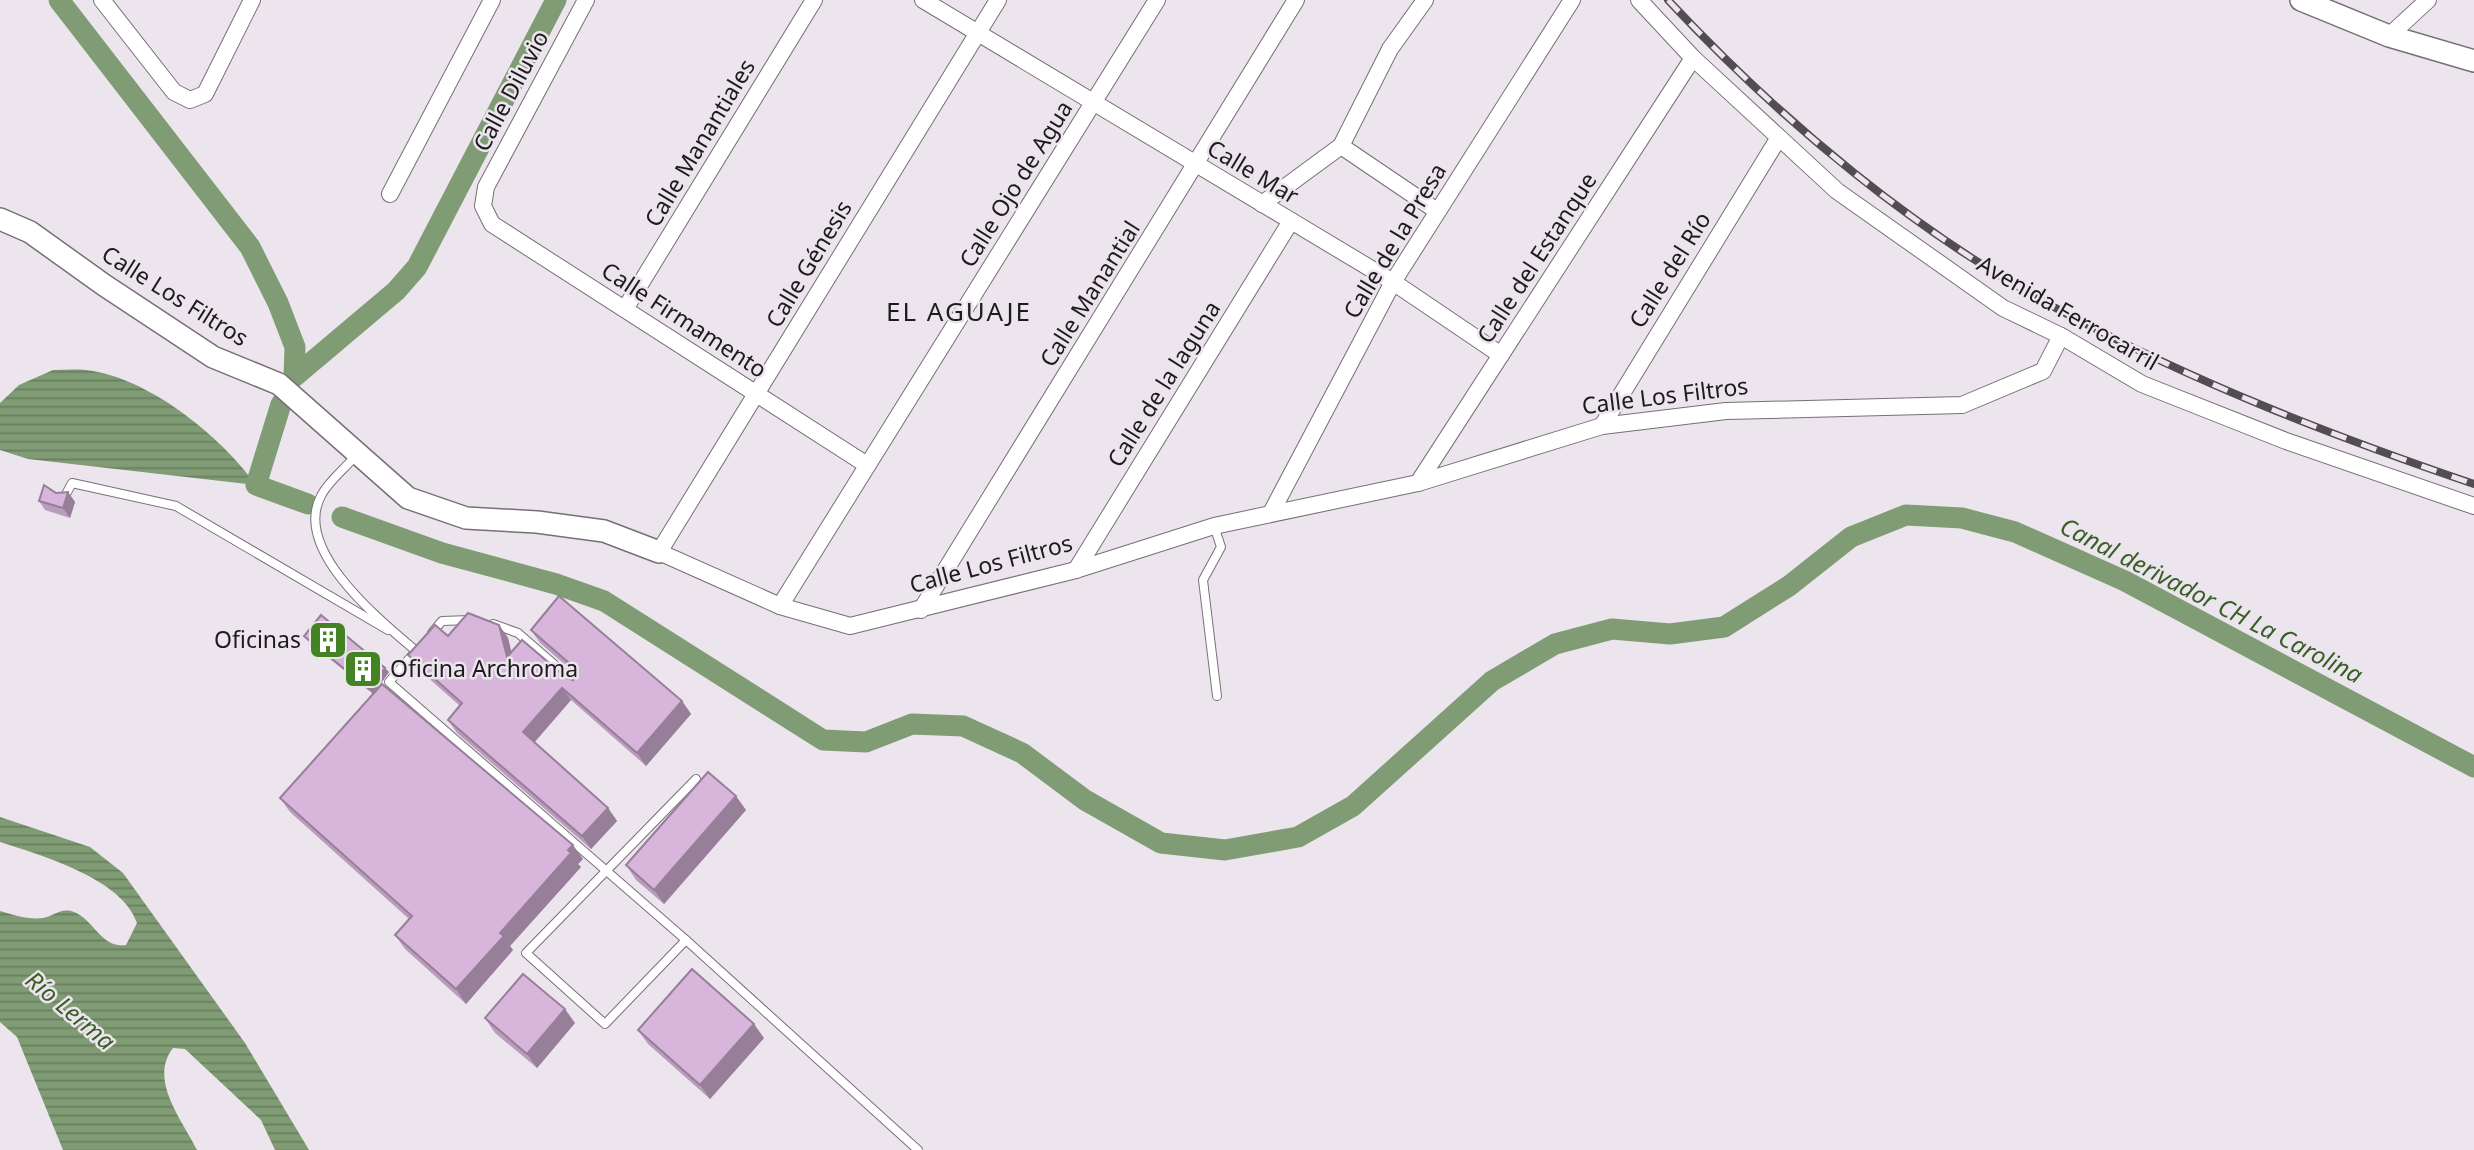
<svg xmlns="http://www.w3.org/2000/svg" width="2474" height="1150" font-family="'Noto Sans',sans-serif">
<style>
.water{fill:url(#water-rules)}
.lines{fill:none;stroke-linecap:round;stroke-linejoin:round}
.canal{stroke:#809c75;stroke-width:21}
.lane-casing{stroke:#767076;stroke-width:10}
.street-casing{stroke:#767076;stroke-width:18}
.secondary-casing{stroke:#767076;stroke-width:24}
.lane{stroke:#fff;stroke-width:8}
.street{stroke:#fff;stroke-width:16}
.secondary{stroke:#fff;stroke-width:21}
.rail-casing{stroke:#514d51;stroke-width:8}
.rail{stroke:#ece5ed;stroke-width:5;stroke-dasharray:16;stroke-linecap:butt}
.wall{fill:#ba9cbc}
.shaded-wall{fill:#977f99}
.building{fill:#d8b5db;stroke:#977f99;stroke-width:2}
.labels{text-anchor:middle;stroke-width:5;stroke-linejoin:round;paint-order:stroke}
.street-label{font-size:23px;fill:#1d1b1d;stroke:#ece5ed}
.poi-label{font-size:23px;fill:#1d1b1d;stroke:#ece5ed;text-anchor:end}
.water-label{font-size:24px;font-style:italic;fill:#395f28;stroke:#ece5ed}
.quarter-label{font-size:26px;letter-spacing:2px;fill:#1d1b1d;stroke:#ece5ed}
</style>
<defs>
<pattern id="water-rules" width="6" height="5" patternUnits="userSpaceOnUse" patternTransform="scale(1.75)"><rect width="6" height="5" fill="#809c75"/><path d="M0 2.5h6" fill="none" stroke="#687e5f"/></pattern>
</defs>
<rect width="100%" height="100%" fill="#ece5ed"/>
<g class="water">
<path d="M53 370C64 370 75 369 86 370 148 377 221 436 256 485L28 459 0 450V403L19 385Z"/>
<path d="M0 817 90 847 123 873 245 1043 309 1150H275L261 1120 185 1049 173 1048C148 1080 183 1121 197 1150H63L17 1037 0 1022V911C13 915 29 920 43 918 54 916 61 907 74 912 94 920 102 949 126 945L137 923C123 879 41 855 0 842Z"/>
</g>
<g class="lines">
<g class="canal">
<polyline points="59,0 250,247 278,303 295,347 294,376"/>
<polyline points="294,377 396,291 417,267 556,0"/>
<polyline points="281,404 256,485 308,504"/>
<polyline points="342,517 442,553 556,584 604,601 823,740 866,742 912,724 963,726 1022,753 1085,800 1161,843 1225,850 1298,837 1353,806 1492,681 1555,644 1612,629 1670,634 1724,627 1789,586 1851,537 1906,515 1962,518 2015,532 2125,581 2474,767"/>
</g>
<defs>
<g id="lane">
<path d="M356 455C346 468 328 481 321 496 292 550 381 621 416 651L389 682 686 940 918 1150"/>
<polyline points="65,496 72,483 176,506 388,630"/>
<polyline points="1214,526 1221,547 1203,580 1217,696"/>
<polyline points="493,624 518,633 578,685"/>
<polyline points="432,633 442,621 470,620"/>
<polyline points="686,940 605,1024 526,953 696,779"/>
</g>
<g id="street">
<polyline points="102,0 174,92 190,100 205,94 252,0"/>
<polyline points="586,0 486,187 483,206 492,224 867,465"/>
<polyline points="923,0 1393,282 1501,355"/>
<polyline points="998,0 659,552 780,606 850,626 1076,570 1214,526 1418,483 1602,426 1726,411 1962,405 2043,371 2061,336"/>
<polyline points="1639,0 1693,58 1837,191 2003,308 2061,336 2142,384 2286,441 2474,506"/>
<polyline points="2389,36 2428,0"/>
<polyline points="1341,146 1437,211"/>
<polyline points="390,194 492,0"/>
<polyline points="1262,204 1341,146 1390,49 1425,0"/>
<polyline points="625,309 814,0"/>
<polyline points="1602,426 1778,139"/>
<polyline points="1418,483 1693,58"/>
<polyline points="1271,513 1393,282 1572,0"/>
<polyline points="1076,570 1291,221"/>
<polyline points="780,606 1157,0"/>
<polyline points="921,610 1296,0"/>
</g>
<g id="secondary">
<polyline points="2301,0 2389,36 2474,61"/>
<polyline points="0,219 30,232 104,285 213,357 279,384 408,498 466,518 537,522 604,531 659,552"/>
</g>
</defs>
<use href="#lane" class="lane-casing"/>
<use href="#street" class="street-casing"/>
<use href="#secondary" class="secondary-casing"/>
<use href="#lane" class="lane"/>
<use href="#street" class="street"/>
<use href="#secondary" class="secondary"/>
<defs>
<path id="rail" d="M1668 0C1781 121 1918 235 2065 313 2196 383 2333 436 2474 484"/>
</defs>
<use href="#rail" class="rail-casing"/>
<use href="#rail" class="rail"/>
</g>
<g class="wall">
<polygon points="68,492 75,502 70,518 45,510 39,501 56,493"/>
<polygon points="499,625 508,638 511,652 567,678 573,680 577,675 540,643 531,630 682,701 691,714 646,766 571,700 534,743 608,808 617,821 591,849 457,733 448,720 460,706 417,668 408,655 448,636"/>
<polygon points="304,636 389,672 373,694 308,641"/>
<polygon points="280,798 583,859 578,864 581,867 510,946 513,950 466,1004 405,949 395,935 409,919 290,812"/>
<polygon points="746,810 664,904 636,880 626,865"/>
<polygon points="485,1018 575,1023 537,1068 495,1033"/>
<polygon points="638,1030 764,1038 710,1099 648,1044"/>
</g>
<g class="shaded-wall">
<polygon points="68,492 75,502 70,518 63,508"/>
<polygon points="499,625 508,638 516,670 507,657"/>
<polygon points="385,668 389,672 373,694 369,689"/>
<polygon points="562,688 571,700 532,745 523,732"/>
<polygon points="682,701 691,714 646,766 637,753"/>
<polygon points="736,796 746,810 664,904 654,890"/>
<polygon points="608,808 617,821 591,849 582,836"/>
<polygon points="573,845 583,859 578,864 581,867 510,946 513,950 466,1004 456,989 500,933"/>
<polygon points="565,1009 575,1023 537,1068 527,1054"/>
<polygon points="754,1024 764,1038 710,1099 700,1085"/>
</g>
<g class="building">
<polygon points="44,485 56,493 68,492 63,508 39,501"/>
<polygon points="559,596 682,701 637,753 562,688 523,732 608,808 582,836 448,720 462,703 408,655 435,625 448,636 468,613 499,625 507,657 522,640 567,678 573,680 577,675 576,669 531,630"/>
<polygon points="321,615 385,668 369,689 304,636"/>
<polygon points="382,684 573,845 568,850 571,853 500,933 504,936 456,989 395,935 412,916 280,798"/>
<polygon points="708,772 736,796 654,890 626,865"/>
<polygon points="692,969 754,1024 700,1085 638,1030"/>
<polygon points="523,974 565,1009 527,1054 485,1018"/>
</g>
<defs>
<symbol id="building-square" viewBox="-11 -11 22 22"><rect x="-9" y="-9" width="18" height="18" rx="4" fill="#448323" stroke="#ece5ed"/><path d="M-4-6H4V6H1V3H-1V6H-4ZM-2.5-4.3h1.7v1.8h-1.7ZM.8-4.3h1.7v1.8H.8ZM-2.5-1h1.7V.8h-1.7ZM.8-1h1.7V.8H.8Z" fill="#fff"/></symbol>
</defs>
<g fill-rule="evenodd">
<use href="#building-square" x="306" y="618" width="44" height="44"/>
<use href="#building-square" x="341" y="647" width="44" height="44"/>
</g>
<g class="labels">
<g class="street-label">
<text transform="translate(511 91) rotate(-62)" y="8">Calle Diluvio</text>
<text transform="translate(700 143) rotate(-59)" y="8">Calle Manantiales</text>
<text transform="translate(1253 172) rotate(31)" y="8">Calle Mar</text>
<text transform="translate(1016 184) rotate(-58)" y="8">Calle Ojo de Agua</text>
<text transform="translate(1395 241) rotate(-59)" y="8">Calle de la Presa</text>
<text transform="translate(1537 258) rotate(-57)" y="8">Calle del Estanque</text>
<text transform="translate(809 264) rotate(-59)" y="8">Calle Génesis</text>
<text transform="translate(1670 270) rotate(-58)" y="8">Calle del Río</text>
<text transform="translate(1090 294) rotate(-58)" y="8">Calle Manantial</text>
<text transform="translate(175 296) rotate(32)" y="8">Calle Los Filtros</text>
<text transform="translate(2068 313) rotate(30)" y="8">Avenida Ferrocarril</text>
<text transform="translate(684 320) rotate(33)" y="8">Calle Firmamento</text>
<text transform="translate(1164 384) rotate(-58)" y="8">Calle de la laguna</text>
<text transform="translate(1665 396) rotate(-7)" y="8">Calle Los Filtros</text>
<text transform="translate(991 564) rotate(-15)" y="8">Calle Los Filtros</text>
</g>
<g class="poi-label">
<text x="301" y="648">Oficinas</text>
<text x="390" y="677" text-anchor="start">Oficina Archroma</text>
</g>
<g class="water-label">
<text transform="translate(2211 601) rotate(27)" y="8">Canal derivador CH La Carolina</text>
<text transform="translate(70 1011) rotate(40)" y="8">Río Lerma</text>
</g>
<g class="quarter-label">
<text x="959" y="321">EL AGUAJE</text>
</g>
</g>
</svg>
